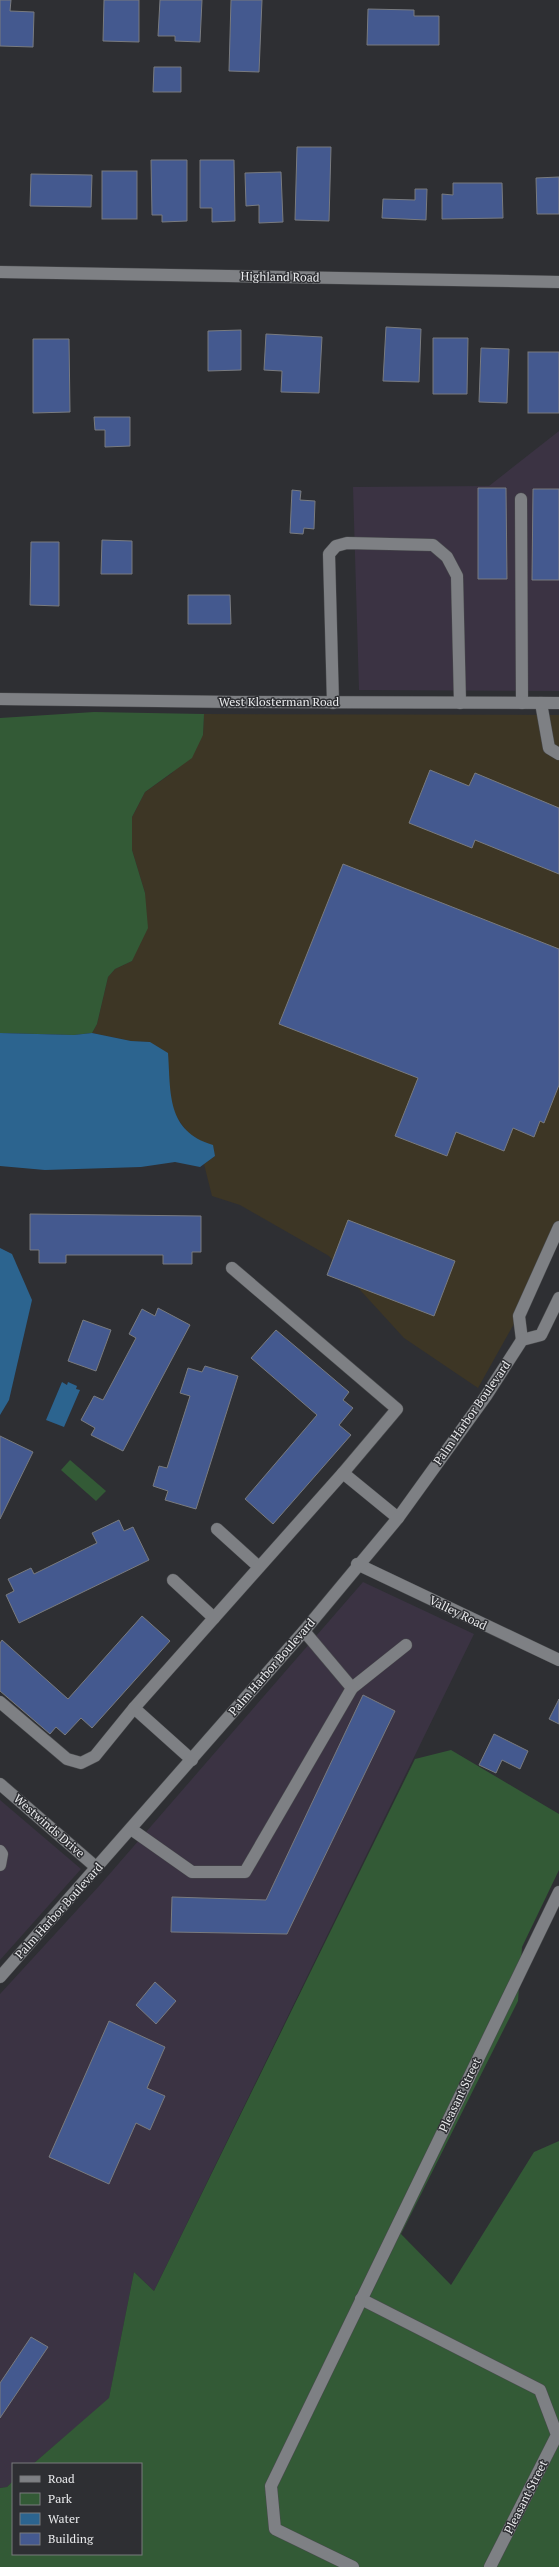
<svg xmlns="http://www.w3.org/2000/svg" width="559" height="2567" font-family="'PT Serif',serif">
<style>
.commercial{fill:#3b3343}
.industrial{fill:#3d3625}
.green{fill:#335a36}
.water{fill:#2c648f}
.building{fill:#44598f;stroke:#797b7f}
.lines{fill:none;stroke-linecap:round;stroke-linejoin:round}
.lane-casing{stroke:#494a4d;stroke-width:13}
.street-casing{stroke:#494a4d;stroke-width:13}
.secondary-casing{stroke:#494a4d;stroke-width:13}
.lane{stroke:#7e8084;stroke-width:12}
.street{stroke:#7e8084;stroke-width:12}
.secondary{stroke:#7e8084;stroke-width:12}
.labels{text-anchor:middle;stroke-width:3;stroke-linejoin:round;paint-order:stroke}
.street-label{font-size:12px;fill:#eaebed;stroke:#2e2f33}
</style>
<rect width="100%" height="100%" fill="#2e2f33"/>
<g class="commercial">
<polygon points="559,431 559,691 359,690 353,487 489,486"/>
<polygon points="363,1582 474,1634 154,2291 134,2272 109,2399 33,2464 13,2464 13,2481 7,2487 0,2488 0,1994 100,1885"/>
<polygon points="0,1800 81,1869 0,1960"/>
</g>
<polygon class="industrial" points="204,714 559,715 559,1236 539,1279 478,1388 404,1338 329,1256 240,1205 212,1196 204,1164 215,1156 187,1132 174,1113 169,1091 169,1068 150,1042 131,1041 92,1033 97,1024 108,977 115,969 132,961 145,893 132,850 132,817 145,792 172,773 203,735"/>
<g class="green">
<polygon points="94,712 204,714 203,735 192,758 145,792 132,817 132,850 145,893 148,928 132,961 115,969 108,977 97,1024 92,1033 74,1035 0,1033 0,718"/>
<polygon points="70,1460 106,1491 96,1501 61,1470"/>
<polygon points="451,1750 559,1814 559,1870 522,1947 518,2001 401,2234 451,2285 534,2152 559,2141 559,2567 0,2567 0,2488 7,2487 13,2481 13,2554 141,2554 141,2464 33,2464 109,2398 134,2272 154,2291 415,1759"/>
</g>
<g class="water">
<path d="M0 1033 74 1035 92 1033 131 1041 150 1042 168 1053C171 1093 166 1131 213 1145L215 1156 200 1167 175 1162 141 1167 45 1170 0 1166Z"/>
<polygon points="0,1248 12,1254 32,1300 9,1400 0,1415"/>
<polygon points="62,1382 67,1385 68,1382 77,1386 76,1389 80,1390 64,1427 46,1420"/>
</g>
<g class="building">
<polygon points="0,0 11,0 10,11 34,12 33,47 0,46"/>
<polygon points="104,0 139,0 139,42 103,41"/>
<polygon points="160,0 202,0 200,42 175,41 175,36 158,36"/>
<polygon points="231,0 262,0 259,72 229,71"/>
<polygon points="368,9 414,10 414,16 439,16 439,45 367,45"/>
<polygon points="154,67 181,67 181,92 153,92"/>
<polygon points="297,147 331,147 329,221 295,220"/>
<polygon points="151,160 187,160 187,221 162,222 162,215 152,215"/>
<polygon points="200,160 234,160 235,221 212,222 212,208 200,208"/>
<rect x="102" y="171" width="35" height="48"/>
<polygon points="281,172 283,222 259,223 259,205 246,206 245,173"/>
<polygon points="31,174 92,175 91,207 30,206"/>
<polygon points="559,177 559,214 537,214 536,178"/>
<polygon points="453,183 502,183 503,218 442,219 442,194 453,195"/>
<polygon points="415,189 427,189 426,220 382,218 383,199 415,200"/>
<polygon points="386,327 421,329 419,382 383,381"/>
<polygon points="241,330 241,370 208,371 208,331"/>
<polygon points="266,334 322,337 319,393 281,392 282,371 264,370"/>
<polygon points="433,338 468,338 467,394 433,394"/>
<polygon points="33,339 69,339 70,412 33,413"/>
<polygon points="481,348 509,349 507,403 479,402"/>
<rect x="528" y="352" width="31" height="61"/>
<polygon points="94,417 130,417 130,446 105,447 105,430 95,430"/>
<polygon points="478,488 506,488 507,579 478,579"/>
<polygon points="533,489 559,489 559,580 532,580"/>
<polygon points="292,490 301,491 300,500 315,501 314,529 304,528 303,534 290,533"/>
<polygon points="102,540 132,541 132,574 101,574"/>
<polygon points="31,542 59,542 59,606 30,605"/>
<polygon points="188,595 230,595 231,624 188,624"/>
<polygon points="430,770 469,786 475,773 559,808 559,874 475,840 472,848 409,823"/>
<polygon points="343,864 559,949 559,1085 544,1123 540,1121 534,1137 513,1128 504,1151 456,1132 447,1156 395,1136 418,1078 279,1024"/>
<polygon points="30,1214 201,1216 201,1252 192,1252 192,1264 163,1264 163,1255 66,1255 66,1263 39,1263 39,1250 30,1250"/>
<polygon points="348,1220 455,1261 434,1316 327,1275"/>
<polygon points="158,1308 190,1325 123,1451 91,1435 95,1428 81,1420 94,1396 103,1400 136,1338 129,1334 142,1309 155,1316"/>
<polygon points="83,1320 111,1330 96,1371 68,1361"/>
<polygon points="276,1330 349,1392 343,1400 353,1408 339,1425 351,1435 273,1524 245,1499 317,1415 251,1358"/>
<polygon points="205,1366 238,1376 196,1509 165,1500 168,1491 153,1486 159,1466 167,1468 190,1396 180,1393 188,1368 202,1372"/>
<polygon points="0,1436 33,1452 0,1519"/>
<polygon points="119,1520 124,1531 133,1527 149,1560 19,1623 6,1595 14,1591 8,1579 31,1568 34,1574 97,1543 92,1533"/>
<polygon points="142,1616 170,1641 92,1728 81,1718 65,1735 56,1727 50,1734 0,1691 0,1643 2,1640 68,1699"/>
<polygon points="363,1695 395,1711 287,1934 171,1932 172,1897 266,1900"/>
<polygon points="559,1699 559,1724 549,1719"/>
<polygon points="494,1734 528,1751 520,1769 502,1760 496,1773 479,1765"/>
<polygon points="155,1982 176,2001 156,2024 136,2005"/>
<polygon points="109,2021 165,2047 147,2088 165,2096 150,2130 136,2123 109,2184 49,2157"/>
<polygon points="31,2337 48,2347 0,2418 0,2383"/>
</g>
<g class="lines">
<defs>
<g id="lane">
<polyline points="521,499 522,703"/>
<polyline points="333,703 329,554 336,546 347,543 433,545 447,557 457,576 460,703"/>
<polyline points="541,703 549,748 559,754"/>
<polyline points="232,1268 397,1409 343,1473"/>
<polyline points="217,1529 259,1567"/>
<polyline points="173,1580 214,1618"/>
<polyline points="352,1688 406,1645"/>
<polyline points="0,1702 67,1759 81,1763 95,1756 134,1708 343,1473 398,1518"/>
<polyline points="134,1708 192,1760"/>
<polyline points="131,1829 192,1872 245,1872 352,1688 304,1631"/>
<polyline points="0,1851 2,1854 0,1865"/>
</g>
<g id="street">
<polyline points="0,272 559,282"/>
<polyline points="357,1564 559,1660"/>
<polyline points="0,1784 97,1868"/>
<polyline points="361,2299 540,2390 557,2435 490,2567"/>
<polyline points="353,2567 275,2529 271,2486 559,1892"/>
</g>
<g id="secondary">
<polyline points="0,699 236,702 559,703"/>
<polyline points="522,1340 519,1316 559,1227"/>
<polyline points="0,1977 304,1631 398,1518 486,1396 522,1340 541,1335 559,1298"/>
</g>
</defs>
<use href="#lane" class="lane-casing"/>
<use href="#street" class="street-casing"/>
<use href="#secondary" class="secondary-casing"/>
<use href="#lane" class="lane"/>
<use href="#street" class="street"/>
<use href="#secondary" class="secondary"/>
</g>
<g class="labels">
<g class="street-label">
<text transform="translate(280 277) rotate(1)" y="4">Highland Road</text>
<text x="279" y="706">West Klosterman Road</text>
<text transform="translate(472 1413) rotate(-55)" y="4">Palm Harbor Boulevard</text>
<text transform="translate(458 1613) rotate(26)" y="4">Valley Road</text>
<text transform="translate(272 1667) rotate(-49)" y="4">Palm Harbor Boulevard</text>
<text transform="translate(49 1826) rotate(41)" y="4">Westwinds Drive</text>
<text transform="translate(59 1911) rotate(-48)" y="4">Palm Harbor Boulevard</text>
<text transform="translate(460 2095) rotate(-64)" y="4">Pleasant Street</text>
<text transform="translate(526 2497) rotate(-63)" y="4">Pleasant Street</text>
</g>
</g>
<rect x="12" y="2463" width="130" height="92" fill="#2e2f33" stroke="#797a7d"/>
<rect x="20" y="2476" width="20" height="6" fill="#7e8084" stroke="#797a7d"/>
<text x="48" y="2483" font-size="12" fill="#eaebed">Road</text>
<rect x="20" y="2493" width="20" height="12" fill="#335a36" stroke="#797a7d"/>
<text x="48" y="2503" font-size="12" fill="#eaebed">Park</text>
<rect x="20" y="2513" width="20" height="12" fill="#2c648f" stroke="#797a7d"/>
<text x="48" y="2523" font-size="12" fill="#eaebed">Water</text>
<rect x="20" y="2533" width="20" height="12" fill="#44598f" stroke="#797a7d"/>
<text x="48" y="2543" font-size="12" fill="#eaebed">Building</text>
</svg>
